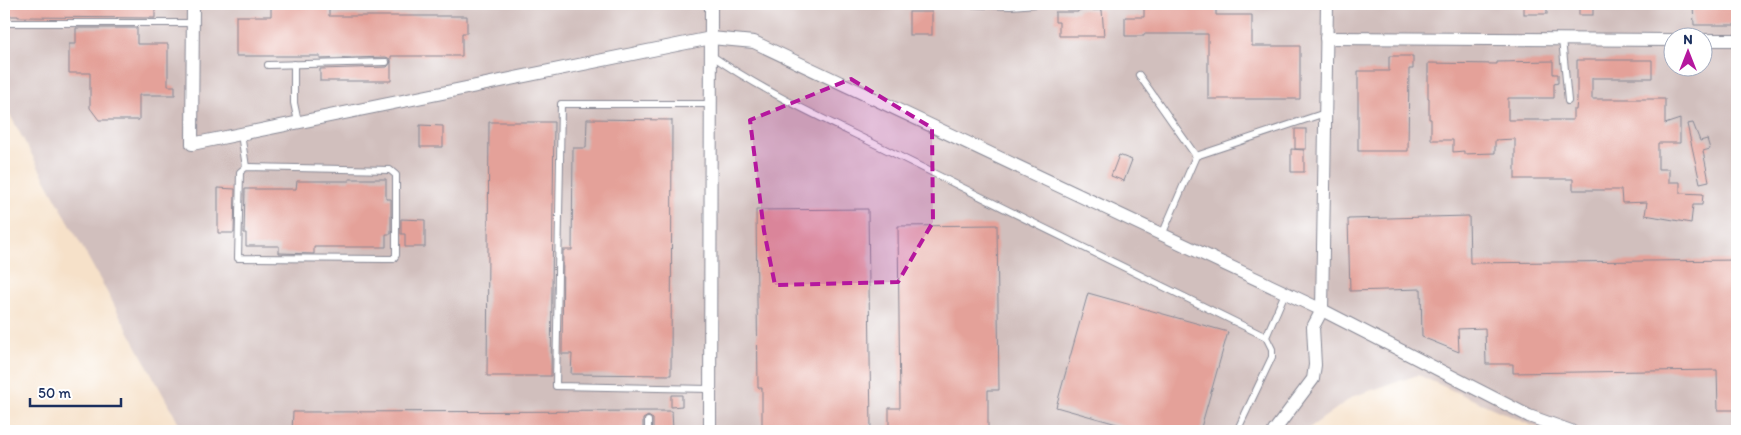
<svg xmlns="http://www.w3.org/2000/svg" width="1741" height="435" font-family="Itim,sans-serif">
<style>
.industrial{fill:#d1bfbd;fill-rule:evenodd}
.building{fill:#e4a199}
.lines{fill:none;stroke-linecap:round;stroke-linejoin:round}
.lane-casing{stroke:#888894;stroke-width:8}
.street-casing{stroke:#888894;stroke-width:14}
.lane{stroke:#fff;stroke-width:6}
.street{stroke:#fff;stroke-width:12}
.marked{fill:#b5179e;fill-opacity:0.2;stroke:#b5179e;stroke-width:4;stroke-dasharray:10 6;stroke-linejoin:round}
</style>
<rect width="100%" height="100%" fill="#fff"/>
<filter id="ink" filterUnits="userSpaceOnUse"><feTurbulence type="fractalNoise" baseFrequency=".02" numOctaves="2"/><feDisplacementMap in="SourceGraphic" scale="10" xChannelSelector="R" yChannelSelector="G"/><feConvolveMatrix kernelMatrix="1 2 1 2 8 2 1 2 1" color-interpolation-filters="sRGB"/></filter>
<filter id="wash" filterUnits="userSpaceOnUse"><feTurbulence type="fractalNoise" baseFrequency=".0096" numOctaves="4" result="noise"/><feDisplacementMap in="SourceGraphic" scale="20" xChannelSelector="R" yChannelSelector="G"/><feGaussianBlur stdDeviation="1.12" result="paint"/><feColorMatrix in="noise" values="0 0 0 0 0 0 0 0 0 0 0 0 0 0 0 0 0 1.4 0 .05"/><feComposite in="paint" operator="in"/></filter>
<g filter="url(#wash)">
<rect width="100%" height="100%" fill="#f6e1c9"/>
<path class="industrial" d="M4 4H1737V431H1544L1418 375 1354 396 1305 431H183L4 104ZM1674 38H1704V68H1674Z"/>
<g id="blocks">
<g class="building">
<polygon points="5,4 155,4 155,18 18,17 18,16 6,16"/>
<polygon points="271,4 329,4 329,16 467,16 467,33 462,33 462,56 391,56 391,81 320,81 320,69 387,67 391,62 390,59 386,57 320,59 320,56 236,56 236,16 271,16"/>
<polygon points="1144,4 1216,4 1216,15 1252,15 1252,46 1300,46 1300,99 1208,99 1208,34 1144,34 1144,36 1125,36 1125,17 1144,17"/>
<rect x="1524" y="4" width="23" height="10"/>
<rect x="1579" y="4" width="14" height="11"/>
<polygon points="1693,4 1737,4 1737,25 1694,25"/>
<polygon points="1078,10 1102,10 1104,36 1059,36 1059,22 1055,22 1055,12 1078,12"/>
<rect x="909" y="12" width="23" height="23"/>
<polygon points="76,28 137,28 137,44 168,44 168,86 175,86 175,95 139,95 139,120 99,120 90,108 90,73 69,73 69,44 76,44"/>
<polygon points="1389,56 1413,56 1413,69 1409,69 1408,151 1358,151 1358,71 1389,71"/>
<polygon points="1577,60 1652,60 1652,78 1592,78 1592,99 1665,99 1665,124 1680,119 1680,143 1658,143 1658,169 1669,169 1669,182 1680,182 1680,193 1703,194 1702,205 1693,205 1691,223 1645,215 1647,202 1622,203 1621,190 1573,190 1573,179 1515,179 1515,139 1495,140 1495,153 1464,154 1464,151 1453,152 1453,140 1431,140 1431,119 1429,119 1429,98 1428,98 1428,63 1497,64 1497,62 1553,61 1553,74 1558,74 1558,83 1554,84 1554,98 1508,98 1508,120 1573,120 1573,110 1576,110 1577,99"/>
<polygon points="587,119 672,120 671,375 571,374 572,354 562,354 563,250 572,250 573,148 586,148"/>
<polygon points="489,122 554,122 551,376 487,376"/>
<polygon points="1693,123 1700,141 1707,139 1710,149 1703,151 1709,181 1700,183 1687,124"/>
<polygon points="420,125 443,126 443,147 420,147"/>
<rect x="1295" y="129" width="11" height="20"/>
<polygon points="1291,149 1304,150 1304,172 1291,172"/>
<polygon points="1119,155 1132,160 1124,181 1111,176"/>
<polygon points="349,179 386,179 386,199 391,199 391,234 386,234 386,247 314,247 314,254 279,253 279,246 246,246 246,233 244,233 245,189 296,189 297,181 349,181"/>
<polygon points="218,188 235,189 234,233 218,233"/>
<polygon points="868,209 871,431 762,431 762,388 758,388 756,210"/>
<polygon points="1469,216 1470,263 1737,260 1737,410 1718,410 1717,370 1513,373 1513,364 1486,364 1485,328 1458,329 1459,352 1422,337 1421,289 1350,291 1348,219"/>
<polygon points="401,219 425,220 425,247 405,247 405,234 401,234"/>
<polygon points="997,225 999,390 988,390 988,431 889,431 889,408 900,408 898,226"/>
<polygon points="1088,293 1228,332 1200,431 1142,431 1056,407"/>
<polygon points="671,395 682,395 682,406 671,407"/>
<polygon points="672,411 673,431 653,431 653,419 648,416 643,419 643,431 292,431 293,412"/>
</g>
</g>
</g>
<g filter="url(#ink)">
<use href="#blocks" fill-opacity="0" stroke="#888894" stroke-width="1"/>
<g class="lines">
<defs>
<g id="lane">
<polyline points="964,4 1010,6 1037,4"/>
<polyline points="4,23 193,23"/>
<polyline points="1562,39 1568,101"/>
<path d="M711 55C771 97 840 126 905 159 1025 219 1145 278 1266 337"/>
<polyline points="294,64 294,103 298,122"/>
<polyline points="268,65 386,62"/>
<polyline points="1139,75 1196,156 1162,235"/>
<polyline points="241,134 246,167"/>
<polyline points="1196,156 1325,113"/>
<polygon points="246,167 390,170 396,175 396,255 393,259 387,259 238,258 240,172"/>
<polyline points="710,389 556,386 561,104 711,104"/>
<polyline points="648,421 648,431"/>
<polyline points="1237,431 1272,357 1272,349 1266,337 1285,293"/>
</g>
<g id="street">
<polyline points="193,4 192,144 711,38 754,42 1322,310 1529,416 1571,431"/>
<polyline points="1326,38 1674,40"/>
<polyline points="1704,40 1737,40"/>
<polyline points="710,431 711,4"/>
<polyline points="1274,431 1313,379 1315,365 1313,327 1322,310 1327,4"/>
</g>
</defs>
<use href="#lane" class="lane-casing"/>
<use href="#street" class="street-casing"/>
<use href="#lane" class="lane"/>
<use href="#street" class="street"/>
</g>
</g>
<path class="marked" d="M851 79 932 128 933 222 898 282 775 285 764 231 750 120Z"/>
<rect width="1741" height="435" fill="none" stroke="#fff" stroke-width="20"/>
<g transform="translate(1688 52)"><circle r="24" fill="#ffffff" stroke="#a4acbf"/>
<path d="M0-4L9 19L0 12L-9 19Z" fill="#b5179e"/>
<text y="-8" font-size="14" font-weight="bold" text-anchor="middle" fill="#1b2f5e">N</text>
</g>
<path d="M30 398v8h91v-8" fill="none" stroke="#1b2f5e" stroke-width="2.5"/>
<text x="38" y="398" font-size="15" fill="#1b2f5e" stroke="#ffffff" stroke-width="4" paint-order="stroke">50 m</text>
</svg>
